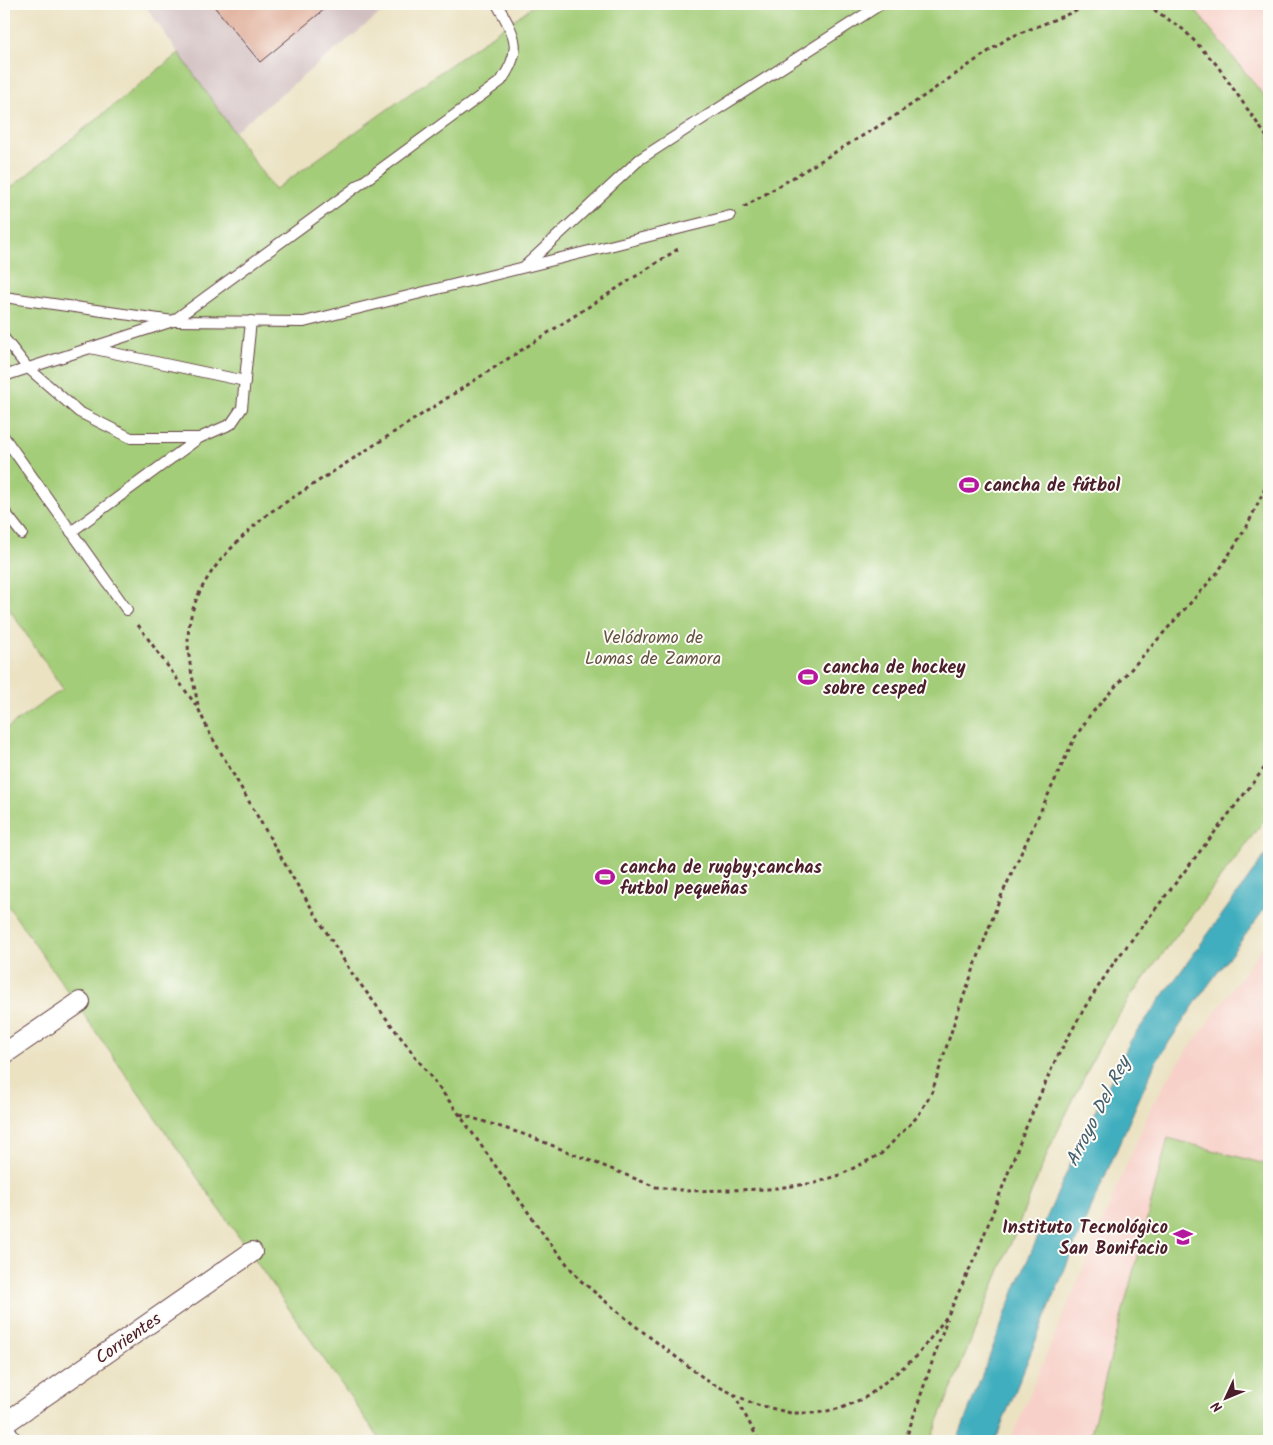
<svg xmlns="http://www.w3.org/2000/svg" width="1273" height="1445" font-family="Kalam,sans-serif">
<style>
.built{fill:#f7d1c9}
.industrial{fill:#d2bfc1}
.green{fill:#a4cd79;stroke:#777652}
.water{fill:#41aebe;stroke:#466674}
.building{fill:#dca38c}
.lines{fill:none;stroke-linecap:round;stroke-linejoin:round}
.service-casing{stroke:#623c42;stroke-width:12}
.minor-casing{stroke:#623c42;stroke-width:22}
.path{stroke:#623c42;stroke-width:3;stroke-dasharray:4 4;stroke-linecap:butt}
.service{stroke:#fff;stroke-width:10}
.minor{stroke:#fff;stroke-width:20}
.labels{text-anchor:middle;stroke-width:4;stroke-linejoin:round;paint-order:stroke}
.poi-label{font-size:18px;font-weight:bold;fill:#4a1f2b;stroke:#fdfcf7;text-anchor:start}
.park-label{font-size:18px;fill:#655342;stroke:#fdfcf7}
.street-label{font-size:18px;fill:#4a1f2b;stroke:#fdfcf7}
.water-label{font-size:19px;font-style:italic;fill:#465f6d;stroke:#fdfcf7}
</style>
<rect width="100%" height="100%" fill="#fdfcf7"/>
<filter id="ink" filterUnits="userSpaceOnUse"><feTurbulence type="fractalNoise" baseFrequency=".02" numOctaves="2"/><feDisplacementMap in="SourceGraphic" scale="10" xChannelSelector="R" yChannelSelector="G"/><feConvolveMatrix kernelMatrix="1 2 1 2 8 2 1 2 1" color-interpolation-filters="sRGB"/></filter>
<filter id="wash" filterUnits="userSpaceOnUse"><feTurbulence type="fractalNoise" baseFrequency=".0096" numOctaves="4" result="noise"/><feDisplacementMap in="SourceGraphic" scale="20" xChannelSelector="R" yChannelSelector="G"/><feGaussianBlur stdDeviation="1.12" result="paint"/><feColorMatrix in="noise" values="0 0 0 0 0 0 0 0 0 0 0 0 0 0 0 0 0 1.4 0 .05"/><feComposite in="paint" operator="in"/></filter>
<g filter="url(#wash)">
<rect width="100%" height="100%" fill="#ebe2c2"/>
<g class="built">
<polygon points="1190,4 1269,4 1269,102"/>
<polygon points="1269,938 1269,1441 1010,1441 1152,1105 1172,1072"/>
</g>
<polygon class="industrial" points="144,4 392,4 234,132"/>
<g class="green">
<polygon points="536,4 1190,4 1269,102 1269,814 1130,997 1098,1049 1050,1147 930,1441 381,1441 4,900 4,730 63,689 4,601 4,193 179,53 274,190"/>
<polygon points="1168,1138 1269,1165 1269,1441 1089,1441"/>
</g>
<polygon class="water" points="1269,850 1269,903 1198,999 1155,1063 1075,1244 995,1441 957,1441 1017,1284 1087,1127 1131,1040"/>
<g id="blocks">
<polygon class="building" points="212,4 331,4 260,62"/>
</g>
</g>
<g filter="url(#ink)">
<use href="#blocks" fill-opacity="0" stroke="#623c42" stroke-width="1"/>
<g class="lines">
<defs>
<g id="service">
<polyline points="524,267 640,159 881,4"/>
<polyline points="4,297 173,321 304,322 730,216"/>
<polyline points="4,338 27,367 79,412 131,438 199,438 231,424 242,408 251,321"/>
<polyline points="90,348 245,381"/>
<path d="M4 376 173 321 501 81C524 48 515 36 497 4"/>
<polyline points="4,437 127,610"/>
<polyline points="4,511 22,534"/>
<polyline points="71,532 199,438"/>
</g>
<g id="minor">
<polyline points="4,1054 80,1002"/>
<polyline points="4,1424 252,1252"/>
<polyline points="4,1430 11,1441"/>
</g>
</defs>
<use href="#service" class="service-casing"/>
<use href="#minor" class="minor-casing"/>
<g class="path">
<polyline points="1123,4 1150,7 1184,30 1216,64 1269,140"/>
<polyline points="744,207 892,118 1008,38 1086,7 1122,4"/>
<polyline points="138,625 198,708 209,732 293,878 351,972 459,1114 549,1242 580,1280 634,1325 709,1382 754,1404 791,1413 817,1413 842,1408 868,1396 917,1356 948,1315 977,1253 1024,1132 1055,1061 1085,1007 1113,964 1269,762"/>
<path d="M198 705C195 689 191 673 189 656 181 593 225 551 269 513L678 249"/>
<polyline points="460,1114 526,1135 656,1187 689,1191 768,1189 815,1183 840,1175 881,1154 918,1116 932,1092 956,1017 998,903 1074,739 1090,715 1218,572 1247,526 1269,480"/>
<polyline points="734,1394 759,1441"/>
<polyline points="905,1441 947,1319"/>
</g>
<use href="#service" class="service"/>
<use href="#minor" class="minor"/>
</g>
</g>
<defs>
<symbol id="stadium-bare" viewBox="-9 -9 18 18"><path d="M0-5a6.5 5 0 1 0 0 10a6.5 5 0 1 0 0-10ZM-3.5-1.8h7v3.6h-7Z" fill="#b5179e" stroke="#fdfcf7" stroke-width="2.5" paint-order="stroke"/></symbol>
<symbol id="school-bare" viewBox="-9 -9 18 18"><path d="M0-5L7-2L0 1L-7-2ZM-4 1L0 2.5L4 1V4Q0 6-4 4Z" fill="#b5179e" stroke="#fdfcf7" stroke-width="2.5" paint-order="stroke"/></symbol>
</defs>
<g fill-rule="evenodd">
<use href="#stadium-bare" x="955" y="471" width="28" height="28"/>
<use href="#stadium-bare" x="794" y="663" width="28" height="28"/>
<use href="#stadium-bare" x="591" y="863" width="28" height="28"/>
<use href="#school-bare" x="1169" y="1223" width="28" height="28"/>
</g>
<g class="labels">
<g class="poi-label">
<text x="984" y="491">cancha de fútbol</text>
<text x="823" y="673">cancha de hockey<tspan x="823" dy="21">sobre cesped</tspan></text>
<text x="620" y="873">cancha de rugby;canchas<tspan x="620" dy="21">futbol pequeñas</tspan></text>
<text x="1168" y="1233" text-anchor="end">Instituto Tecnológico<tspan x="1168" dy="21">San Bonifacio</tspan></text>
</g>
<g class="park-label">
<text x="653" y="643">Velódromo de<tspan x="653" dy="21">Lomas de Zamora</tspan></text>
</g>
<g class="street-label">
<text transform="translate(128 1338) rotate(-35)" y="6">Corrientes</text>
</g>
<g class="water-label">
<text transform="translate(1097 1111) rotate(-63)" y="7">Arroyo Del Rey</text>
</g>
</g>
<rect width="1273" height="1445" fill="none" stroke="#fdfcf7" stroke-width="20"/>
<g transform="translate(1226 1398) rotate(226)" stroke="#fdfcf7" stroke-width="4" paint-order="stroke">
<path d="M0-4L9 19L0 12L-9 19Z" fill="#4a1f2b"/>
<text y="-8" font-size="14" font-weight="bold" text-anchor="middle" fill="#4a1f2b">N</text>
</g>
</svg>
